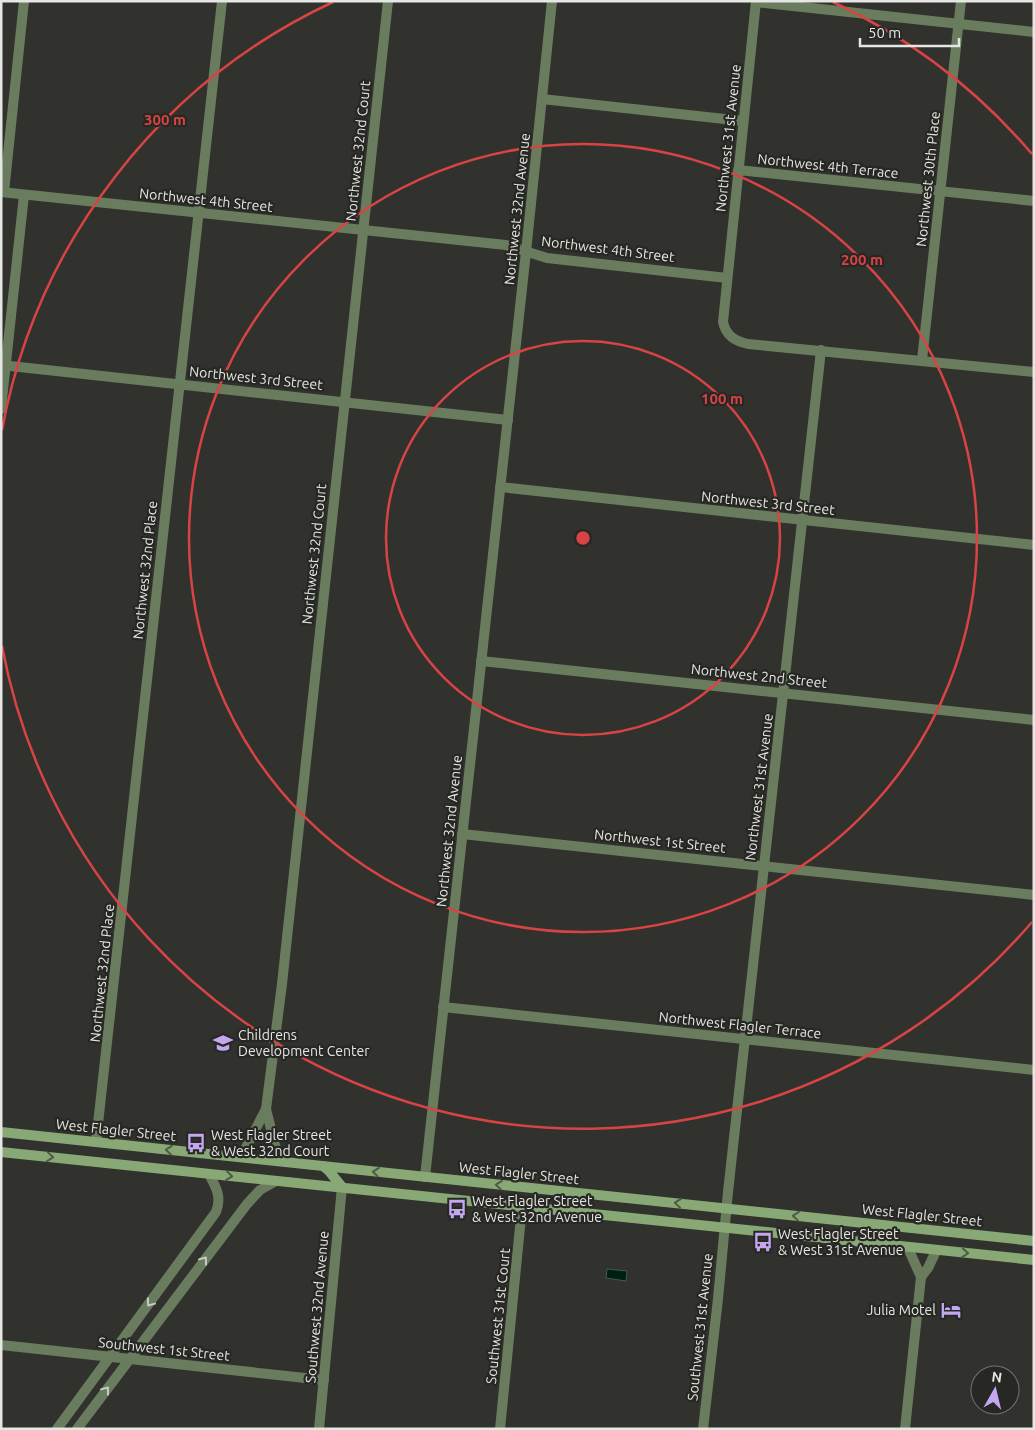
<svg xmlns="http://www.w3.org/2000/svg" width="1035" height="1430" font-family="Ubuntu,sans-serif">
<style>
.water{fill:#001f14;stroke:#455b52}
.lines{fill:none;stroke-linecap:round;stroke-linejoin:round}
.minor{stroke:#697d5e;stroke-width:10}
.tertiary{stroke:#697d5e;stroke-width:10}
.secondary{stroke:#88a876;stroke-width:10}
.oneway{stroke:#4e5b45}
.oneway2{stroke:#c7ccc2}
.ring{fill:none;stroke:#d84444;stroke-width:2.5}
.labels{text-anchor:middle;stroke-width:4.5;stroke-linejoin:round;paint-order:stroke}
.street-label{font-size:14px;fill:#e6e6e4;stroke:#272724}
.poi-label{font-size:14px;fill:#e6e6e4;stroke:#272724;text-anchor:start}
.centre{fill:#d84444;stroke:#272724;stroke-width:2.5}
.ring-label{font-size:15px;text-anchor:middle;font-weight:bold;fill:#d84444;stroke:#272724;stroke-width:4.5;stroke-linejoin:round;paint-order:stroke}
</style>
<rect width="100%" height="100%" fill="#31312e"/>
<polygon class="water" points="607,1269 627,1271 626,1281 606,1278"/>
<g class="lines">
<g class="minor">
<path d="M756 1 723 322C726 336 735 341 748 344L1034 372"/>
<polyline points="756,2 1034,32"/>
<polyline points="542,99 743,121"/>
<polyline points="738,170 1034,201"/>
<polyline points="1,192 506,245 547,258 727,278"/>
<polyline points="4,192 24,1"/>
<polyline points="922,360 961,1"/>
<polyline points="1,365 508,420"/>
<polyline points="1,409 24,195"/>
<polyline points="500,487 1034,545"/>
<polyline points="481,661 1034,720"/>
<polyline points="462,834 1034,895"/>
<polyline points="443,1007 1034,1070"/>
<polyline points="96,1142 222,1"/>
<polyline points="241,1157 266,1109"/>
<polyline points="279,1161 266,1109 282,984 388,1"/>
<polyline points="425,1177 526,252 552,1"/>
<polyline points="921,1277 928,1268 936,1251"/>
<polyline points="1,1345 324,1380"/>
<path d="M57 1429 216 1212C222 1197 216 1187 209 1174"/>
<polyline points="77,1429 247,1204 260,1190 276,1181"/>
<polyline points="500,1429 522,1207"/>
<polyline points="703,1429 718,1299 728,1192 821,350"/>
<polyline points="905,1429 921,1277 908,1248"/>
</g>
<polyline class="tertiary" points="319,1429 342,1187"/>
<g class="secondary">
<polyline points="1,1132 1034,1241"/>
<polyline points="1,1152 1034,1260"/>
<polyline points="323,1166 329,1171 342,1187"/>
</g>
</g>
<defs><path id="oneway-chevron" d="M-2-3.5L2.5 0L-2 3.5" fill="none" stroke-width="1.6" stroke-linecap="round" stroke-linejoin="round" transform="scale(1.25)"/></defs>
<g class="oneway">
<use href="#oneway-chevron" transform="translate(169 1150) rotate(-174)"/>
<use href="#oneway-chevron" transform="translate(50 1157) rotate(6)"/>
<use href="#oneway-chevron" transform="translate(376 1172) rotate(-174)"/>
<use href="#oneway-chevron" transform="translate(229 1176) rotate(6)"/>
<use href="#oneway-chevron" transform="translate(499 1185) rotate(-174)"/>
<use href="#oneway-chevron" transform="translate(678 1203) rotate(-174)"/>
<use href="#oneway-chevron" transform="translate(796 1216) rotate(-174)"/>
<use href="#oneway-chevron" transform="translate(965 1253) rotate(5)"/>
</g>
<g class="oneway2">
<use href="#oneway-chevron" transform="translate(204 1260) rotate(-53)"/>
<use href="#oneway-chevron" transform="translate(150 1303) rotate(127)"/>
<use href="#oneway-chevron" transform="translate(106 1390) rotate(-53)"/>
</g>
<g class="ring">
<circle cx="583" cy="538" r="197"/>
<circle cx="583" cy="538" r="394"/>
<path d="M1032 922A591 591 0 0 1 2 646M2 430A591 591 0 0 1 333 2M833 2A591 591 0 0 1 1032 154"/>
</g>
<defs>
<symbol id="school-bare" viewBox="-9 -9 18 18"><path d="M0-5L7-2L0 1L-7-2ZM-4 1L0 2.5L4 1V4Q0 6-4 4Z" fill="#c4a7f1" stroke="#272724" stroke-width="2.5" paint-order="stroke"/></symbol>
<symbol id="bus-bare" viewBox="-9 -9 18 18"><path d="M-5-6H5V4H4V6H2V4H-2V6H-4V4H-5ZM-3.5-4V0h7V-4ZM-3.5 1.2v1.5H-2V1.2ZM2 1.2v1.5H3.5V1.2Z" fill="#c4a7f1" stroke="#272724" stroke-width="2.5" paint-order="stroke"/></symbol>
<symbol id="hotel-bare" viewBox="-9 -9 18 18"><path d="M-6-4.5h1.5V1H6V5H4.5V3h-9V5H-6ZM-4 0a1.8 1.8 0 1 1 3.6 0ZM.5 0V-2.5h3Q6-2.5 6 0Z" fill="#c4a7f1" stroke="#272724" stroke-width="2.5" paint-order="stroke"/></symbol>
</defs>
<g fill-rule="evenodd">
<use href="#school-bare" x="209" y="1029" width="28" height="28"/>
<use href="#bus-bare" x="182" y="1129" width="28" height="28"/>
<use href="#bus-bare" x="443" y="1195" width="28" height="28"/>
<use href="#bus-bare" x="749" y="1228" width="28" height="28"/>
<use href="#hotel-bare" x="937" y="1296" width="28" height="28"/>
</g>
<g class="labels">
<g class="street-label">
<text transform="translate(728 138) rotate(-84)" y="5">Northwest 31st Avenue</text>
<text transform="translate(358 151) rotate(-84)" y="5">Northwest 32nd Court</text>
<text transform="translate(828 166) rotate(6)" y="5">Northwest 4th Terrace</text>
<text transform="translate(928 179) rotate(-84)" y="5">Northwest 30th Place</text>
<text transform="translate(206 200) rotate(6)" y="5">Northwest 4th Street</text>
<text transform="translate(517 209) rotate(-84)" y="5">Northwest 32nd Avenue</text>
<text transform="translate(608 249) rotate(7)" y="5">Northwest 4th Street</text>
<text transform="translate(256 378) rotate(6)" y="5">Northwest 3rd Street</text>
<text transform="translate(768 503) rotate(6)" y="5">Northwest 3rd Street</text>
<text transform="translate(314 554) rotate(-84)" y="5">Northwest 32nd Court</text>
<text transform="translate(145 570) rotate(-84)" y="5">Northwest 32nd Place</text>
<text transform="translate(759 676) rotate(6)" y="5">Northwest 2nd Street</text>
<text transform="translate(759 787) rotate(-83)" y="5">Northwest 31st Avenue</text>
<text transform="translate(449 831) rotate(-84)" y="5">Northwest 32nd Avenue</text>
<text transform="translate(660 841) rotate(6)" y="5">Northwest 1st Street</text>
<text transform="translate(102 973) rotate(-84)" y="5">Northwest 32nd Place</text>
<text transform="translate(740 1025) rotate(6)" y="5">Northwest Flagler Terrace</text>
<text transform="translate(116 1130) rotate(6)" y="5">West Flagler Street</text>
<text transform="translate(519 1173) rotate(6)" y="5">West Flagler Street</text>
<text transform="translate(922 1215) rotate(6)" y="5">West Flagler Street</text>
<text transform="translate(317 1307) rotate(-85)" y="5">Southwest 32nd Avenue</text>
<text transform="translate(498 1316) rotate(-84)" y="5">Southwest 31st Court</text>
<text transform="translate(700 1327) rotate(-84)" y="5">Southwest 31st Avenue</text>
<text transform="translate(164 1349) rotate(6)" y="5">Southwest 1st Street</text>
</g>
<g class="poi-label">
<text x="238" y="1040">Childrens<tspan x="238" dy="16">Development Center</tspan></text>
<text x="211" y="1140">West Flagler Street<tspan x="211" dy="16">&amp; West 32nd Court</tspan></text>
<text x="472" y="1206">West Flagler Street<tspan x="472" dy="16">&amp; West 32nd Avenue</tspan></text>
<text x="778" y="1239">West Flagler Street<tspan x="778" dy="16">&amp; West 31st Avenue</tspan></text>
<text x="936" y="1315" text-anchor="end">Julia Motel</text>
</g>
</g>
<circle cx="583" cy="538" r="8" class="centre"/>
<g class="ring-label">
<text x="165" y="125">300 m</text>
<text x="862" y="265">200 m</text>
<text x="722" y="404">100 m</text>
</g>
<rect width="1035" height="1430" fill="none" stroke="#e6e6e4" stroke-width="5"/>
<g transform="translate(995 1390) rotate(8)"><circle r="24" fill="#272724" stroke="#737371"/>
<path d="M0-4L9 19L0 12L-9 19Z" fill="#c4a7f1"/>
<text y="-8" font-size="14" font-weight="bold" text-anchor="middle" fill="#e6e6e4">N</text>
</g>
<path d="M860 38v8h99v-8" fill="none" stroke="#e6e6e4" stroke-width="2.5"/>
<text x="868" y="38" font-size="15" fill="#e6e6e4" stroke="#272724" stroke-width="4" paint-order="stroke">50 m</text>
</svg>
